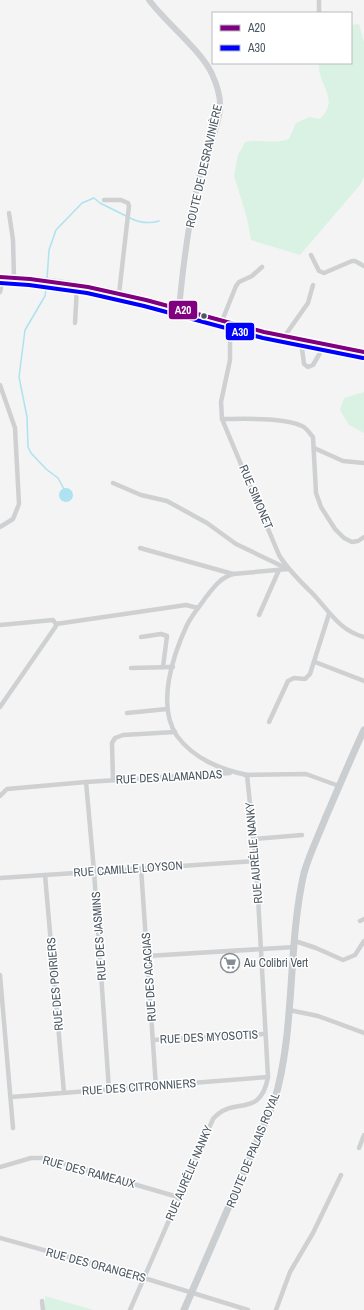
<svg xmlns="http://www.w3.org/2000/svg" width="364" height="1310" font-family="'Archivo Narrow',sans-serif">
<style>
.green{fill:#d9f2e3}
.water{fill:#aee2f0}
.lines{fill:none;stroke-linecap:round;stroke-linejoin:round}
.stream{stroke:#aee2f0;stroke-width:1.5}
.street{stroke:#ced0d2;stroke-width:4.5}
.secondary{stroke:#ced0d4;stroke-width:6}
.primary{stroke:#caced1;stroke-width:7}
.bus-1-casing{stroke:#fff;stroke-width:7}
.bus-2-casing{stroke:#fff;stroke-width:7}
.bus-1{stroke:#800080;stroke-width:4}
.bus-2{stroke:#00f;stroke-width:4}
.bus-dot{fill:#4a5661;stroke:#fff;stroke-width:1.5}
.labels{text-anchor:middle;stroke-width:3;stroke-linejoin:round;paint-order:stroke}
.street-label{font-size:12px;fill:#4a5661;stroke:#fff}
.poi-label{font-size:12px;fill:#4a5661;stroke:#fff;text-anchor:start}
.line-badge{stroke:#fff;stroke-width:1.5}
.badge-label{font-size:11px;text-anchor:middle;font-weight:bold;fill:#fff}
</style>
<rect width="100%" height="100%" fill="#f4f4f4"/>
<g class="green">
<path d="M359 24 364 42V177L360 185 300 255 251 240 247 218 234 176 238 155 245 142C261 138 273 145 289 139L296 123 309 117 320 119C341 98 317 85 319 63H351V25Z"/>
<polygon points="364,392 364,433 349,425 340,410 344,398"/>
<polygon points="45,1296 93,1310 45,1310"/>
</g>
<circle class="water" cx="66" cy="495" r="7"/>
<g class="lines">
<g class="stream">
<path d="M130 218C140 223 149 224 159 221"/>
<polyline points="47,279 49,250 56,230 82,203 94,198 100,203 126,216"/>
<polyline points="47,282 45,296 25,330 19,377 27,417 28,447 31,453 46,469 58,478 64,489"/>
</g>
<g class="street">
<polyline points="319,0 319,13"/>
<polyline points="104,200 121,200 128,203 129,206 119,294"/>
<polyline points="9,213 13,240 14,278"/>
<polyline points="311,255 319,271 324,273 352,261 355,261 364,266"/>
<polyline points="0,292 3,277"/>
<polyline points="222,321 236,286 239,282 252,276 262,267"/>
<polyline points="75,323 77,286"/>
<path d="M230 323V360L221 402 222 419 279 555C288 570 300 581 313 594 329 611 340 631 364 637"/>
<polyline points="284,337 308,303 313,285"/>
<polyline points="301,341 304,364 308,367 313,365 324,346"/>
<polyline points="0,385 15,428 19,504 13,519 0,527"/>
<path d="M222 419C244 419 283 417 302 426 307 428 309 433 313 437L316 493 321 507 335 529 344 538 352 542 358 541 364 537"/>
<polyline points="314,448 343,461 364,463"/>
<polyline points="113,483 141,495 167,501 207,523 236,544 288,569"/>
<polyline points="140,548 233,574"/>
<polyline points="259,615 279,570"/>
<polyline points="56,624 186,605 198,608"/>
<polyline points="0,625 53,620 56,624 56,626 0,707"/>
<polyline points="141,637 161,634 167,636 163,667"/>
<polyline points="315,662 364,681"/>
<polyline points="131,668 173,667"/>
<polyline points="127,713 167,709"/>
<polyline points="269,722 288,681 294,678 305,679 310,674 329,614"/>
<polyline points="245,775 306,774 339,786"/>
<polyline points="113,780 112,743 115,738 123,735 175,732"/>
<polyline points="86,782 94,871 109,1090"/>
<polyline points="0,796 7,789 86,782 230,773"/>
<polyline points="253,839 302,835"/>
<polyline points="141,868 156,1087"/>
<polyline points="45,875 64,1093"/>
<polyline points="0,878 256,861"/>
<polyline points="360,921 364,919"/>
<polyline points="295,941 316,948 343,960 355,955 364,941"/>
<polyline points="147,956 295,947"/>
<polyline points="0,975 13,1128"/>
<polyline points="289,1010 318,1016 364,1033"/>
<polyline points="153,1040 265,1034"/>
<polyline points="11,1097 268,1077"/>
<polyline points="359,1148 364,1135"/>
<polyline points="0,1167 31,1158 44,1158 178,1197"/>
<polyline points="0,1238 144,1278 248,1310"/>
<polyline points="42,1301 43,1310"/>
<path d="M130 1310 213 1119C233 1095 260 1120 268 1077L256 861 247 775C220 769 194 759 177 736 156 705 173 655 187 625 192 615 200 606 206 597 214 587 220 578 233 574L288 569"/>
<polyline points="276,1310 290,1272 313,1233 341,1175"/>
</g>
<g class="secondary">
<path d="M149 0C166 23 201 50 212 74 217 85 221 97 220 109 217 134 204 158 198 182 188 224 183 266 179 309"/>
<path d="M0 277C79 279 156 302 231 324 275 336 319 345 364 352"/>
</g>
<path class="primary" d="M184 1310 274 1102C296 1030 287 947 304 873 309 855 318 837 325 819 338 789 350 760 364 730"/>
<defs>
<polyline id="bus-1" points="0,277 30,279 88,287 146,300 264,332 364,352"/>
<polyline id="bus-2" points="0,283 29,285 87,293 144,306 263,338 363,358"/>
</defs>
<use href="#bus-1" class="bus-1-casing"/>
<use href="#bus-2" class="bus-2-casing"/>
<use href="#bus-1" class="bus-1"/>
<use href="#bus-2" class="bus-2"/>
</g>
<defs>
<symbol id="supermarket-ring" viewBox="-11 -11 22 22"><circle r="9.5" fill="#fff" stroke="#868d94" stroke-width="1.5"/><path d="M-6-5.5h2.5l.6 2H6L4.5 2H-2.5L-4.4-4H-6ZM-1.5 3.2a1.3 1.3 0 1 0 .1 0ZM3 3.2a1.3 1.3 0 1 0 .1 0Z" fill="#868d94"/></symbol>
</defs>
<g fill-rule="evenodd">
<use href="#supermarket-ring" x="219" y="952" width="22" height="22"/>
</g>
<circle class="bus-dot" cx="204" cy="316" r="3.5"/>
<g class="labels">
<g class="street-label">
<text transform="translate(204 166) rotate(-77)" y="4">ROUTE DE DESRAVINIÈRE</text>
<text transform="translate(256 497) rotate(67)" y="4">RUE SIMONET</text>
<text transform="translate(169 777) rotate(-3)" y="4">RUE DES ALAMANDAS</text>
<text transform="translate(254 853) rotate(-95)" y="4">RUE AURÉLIE NANKY</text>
<text transform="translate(128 869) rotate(-4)" y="4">RUE CAMILLE LOYSON</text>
<text transform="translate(99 936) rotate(-94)" y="4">RUE DES JASMINS</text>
<text transform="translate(149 977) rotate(-94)" y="4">RUE DES ACACIAS</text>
<text transform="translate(55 984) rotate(-95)" y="4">RUE DES POIRIERS</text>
<text transform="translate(209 1037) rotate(-3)" y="4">RUE DES MYOSOTIS</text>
<text transform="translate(139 1087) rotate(-4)" y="4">RUE DES CITRONNIERS</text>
<text transform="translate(253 1150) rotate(-68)" y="4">ROUTE DE PALAIS ROYAL</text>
<text transform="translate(89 1172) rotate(15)" y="4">RUE DES RAMEAUX</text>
<text transform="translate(189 1173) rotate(-67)" y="4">RUE AURÉLIE NANKY</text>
<text transform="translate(96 1265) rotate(15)" y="4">RUE DES ORANGERS</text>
</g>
<g class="poi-label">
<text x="244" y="967">Au Colibri Vert</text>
</g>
</g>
<g class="line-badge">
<rect x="168" y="300" width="30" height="20" rx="4" fill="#800080"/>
<rect x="225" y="322" width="30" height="19" rx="4" fill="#00f"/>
</g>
<g class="badge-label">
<text x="183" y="314">A20</text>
<text x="240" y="336">A30</text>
</g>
<rect x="212" y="12" width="140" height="52" fill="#ffffff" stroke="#b7bbc0"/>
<rect x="220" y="25" width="20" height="6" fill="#800080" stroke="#b7bbc0"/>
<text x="248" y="32" font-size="12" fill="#4a5661">A20</text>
<rect x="220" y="45" width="20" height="6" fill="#0000ff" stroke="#b7bbc0"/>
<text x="248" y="52" font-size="12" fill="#4a5661">A30</text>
</svg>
